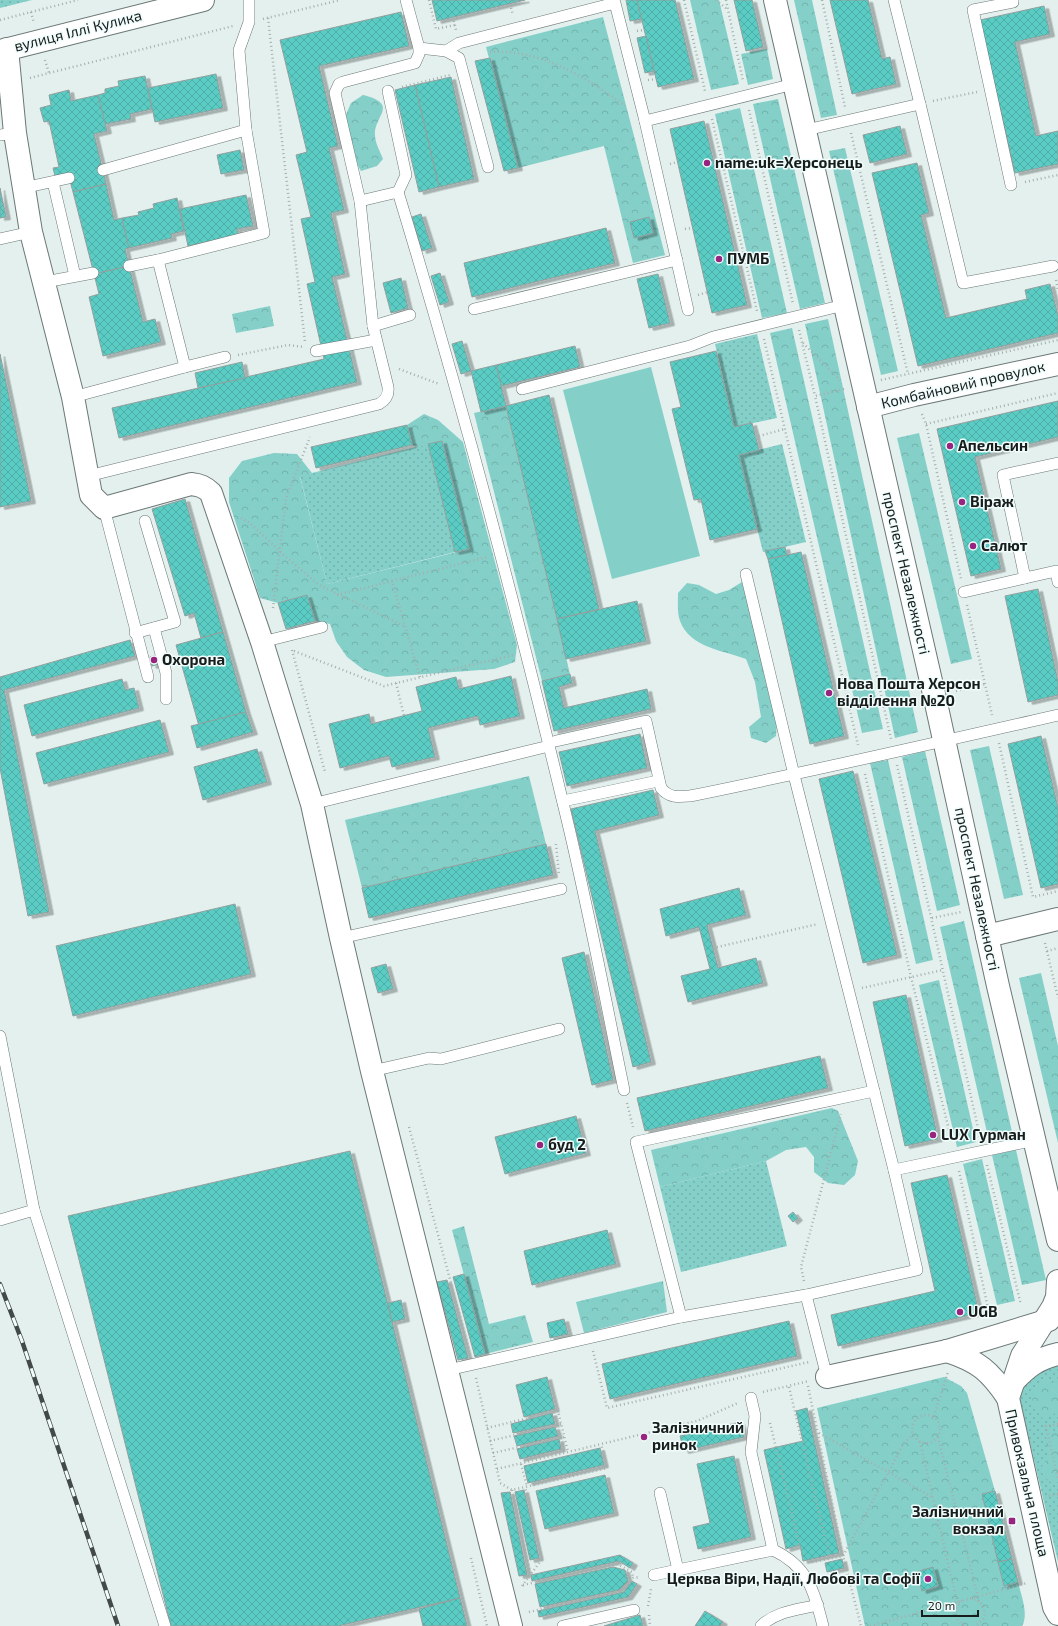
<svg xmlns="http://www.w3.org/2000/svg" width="1058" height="1626" font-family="'Exo 2',sans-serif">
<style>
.grass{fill:url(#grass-dots)}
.forest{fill:url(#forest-crowns)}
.pitch{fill:#85cfc9}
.building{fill:url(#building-cross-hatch);stroke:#939f9d;filter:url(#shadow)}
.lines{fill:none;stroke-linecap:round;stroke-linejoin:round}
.service-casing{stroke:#6c7877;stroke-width:12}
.minor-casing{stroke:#6c7877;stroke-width:24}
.tertiary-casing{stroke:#6c7877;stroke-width:24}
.primary-casing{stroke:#6c7877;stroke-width:24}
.path{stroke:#a5afae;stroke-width:2.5;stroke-dasharray:1 3;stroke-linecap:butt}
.service{stroke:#fff;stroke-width:11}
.minor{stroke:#fff;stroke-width:22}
.tertiary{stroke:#fff;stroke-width:22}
.primary{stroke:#fff;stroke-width:22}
.rail-casing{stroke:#424948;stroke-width:4.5}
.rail{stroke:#f0fdfc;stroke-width:3;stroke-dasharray:9;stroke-linecap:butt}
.poi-dot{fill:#99247f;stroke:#f0fdfc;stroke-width:1.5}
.labels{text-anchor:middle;stroke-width:3;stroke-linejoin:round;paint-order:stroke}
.street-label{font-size:15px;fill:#181d1c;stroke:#f0fdfc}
.poi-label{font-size:15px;font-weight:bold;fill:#181d1c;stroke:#f0fdfc;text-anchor:start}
</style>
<defs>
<pattern id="grass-dots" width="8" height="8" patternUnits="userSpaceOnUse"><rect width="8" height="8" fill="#85cfc9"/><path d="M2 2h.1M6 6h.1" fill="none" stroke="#72b1ac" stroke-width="1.8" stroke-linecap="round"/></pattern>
<pattern id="forest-crowns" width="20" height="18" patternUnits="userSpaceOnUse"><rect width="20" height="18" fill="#85cfc9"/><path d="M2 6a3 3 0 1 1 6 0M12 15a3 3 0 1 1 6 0" fill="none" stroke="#72b1ac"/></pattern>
<pattern id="building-cross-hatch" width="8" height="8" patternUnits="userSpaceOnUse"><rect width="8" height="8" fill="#5accc3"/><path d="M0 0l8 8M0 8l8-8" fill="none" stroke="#4eafa7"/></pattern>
<filter id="shadow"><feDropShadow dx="4.5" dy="2.5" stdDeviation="0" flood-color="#0004"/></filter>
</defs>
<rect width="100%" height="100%" fill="#e3f0ee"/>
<g class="grass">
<polygon points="0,0 32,0 0,8"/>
<polygon points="757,334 777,418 734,427 715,344"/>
<polygon points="428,444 455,552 327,584 300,476"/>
<polygon points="782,444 806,542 763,552 739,455"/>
<polygon points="766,1161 787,1246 681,1272 660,1187"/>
<polygon points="1058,1363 1058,1562 1020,1400 1022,1389 1026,1379"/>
</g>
<g class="forest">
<polygon points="690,0 719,0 739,84 711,90"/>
<polygon points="794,0 812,0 837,115 821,118"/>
<polygon points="603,17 665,255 633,263 604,146 518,168 486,47"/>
<polygon points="767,49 773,79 748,85 741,54"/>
<path d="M363 95C400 104 374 116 375 135 375 143 380 151 383 159L377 166 361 171 358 166 345 117 351 103Z"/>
<polygon points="778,99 825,303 800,309 753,104"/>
<polygon points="740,108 787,313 762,318 715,114"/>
<polygon points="845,148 898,371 881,375 829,151"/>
<polygon points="270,306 274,326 236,333 232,314"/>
<polygon points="828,319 918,732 895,738 805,324"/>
<polygon points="792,328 883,729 862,733 770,333"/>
<polygon points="506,406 570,674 542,681 474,413"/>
<polygon points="424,414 438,420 463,442 517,645 515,662 494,669 386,677 364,670 347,657 336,641 330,624 315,621 307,595 278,603 260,598 229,502 229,478 242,461 274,453 297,454 312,473 300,477 327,584 469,549 442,441 417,447 412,445 407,425"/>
<polygon points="919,433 972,659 951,664 897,438"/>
<path d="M742 582 777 723 776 736 766 743 751 738 749 727 761 717 755 682 746 659C723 650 690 648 680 621 677 613 678 601 678 593L687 583 699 585 716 594 729 590Z"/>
<polygon points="989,746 1023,895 1004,899 970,750"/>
<polygon points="925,751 960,905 937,911 902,757"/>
<polygon points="888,760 933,960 916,964 870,763"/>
<polygon points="529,776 546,844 362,888 345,820"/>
<polygon points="964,921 1013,1136 989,1141 940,927"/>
<polygon points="1041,973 1058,1046 1058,1143 1019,978"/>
<polygon points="939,980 976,1142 957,1147 919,985"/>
<polygon points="832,1108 838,1111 858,1161 855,1175 844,1185 828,1183 814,1172 814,1157 806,1147 786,1150 766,1161 660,1187 651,1150"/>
<polygon points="1016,1150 1046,1280 1022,1285 992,1155"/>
<polygon points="982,1159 1015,1301 997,1305 963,1164"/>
<polygon points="464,1226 489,1324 525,1315 533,1342 485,1354 452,1230"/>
<polygon points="663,1281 667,1312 584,1333 576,1302"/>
<path d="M944 1377 961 1386 967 1393 995 1491 982 1494 1004 1586 1018 1582C1021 1595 1029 1614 1022 1626H865L817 1408Z"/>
<path d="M1044 1378 1058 1383V1412L1043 1419C1028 1402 1029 1395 1044 1378Z"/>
<path d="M1052 1430 1058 1433V1482C1048 1485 1042 1476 1041 1468L1048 1457 1046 1438Z"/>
</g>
<polygon class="pitch" points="651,367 700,556 612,579 563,390"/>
<g class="building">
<polygon points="432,0 525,0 437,21"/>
<polygon points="626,0 637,0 642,19 630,21"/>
<polygon points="637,0 675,0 694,79 658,87"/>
<polygon points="734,0 752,0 763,47 746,51"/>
<polygon points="830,0 868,0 882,59 890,57 896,84 852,94"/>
<polygon points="1044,6 1050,34 1015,42 1036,136 1058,131 1058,164 1015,173 980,20"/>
<polygon points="401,12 409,46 319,66 338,146 329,148 344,210 331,213 345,274 332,277 357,382 119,438 112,408 324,359 307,284 315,282 301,219 311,217 296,155 307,152 280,40"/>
<polygon points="646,36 654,71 645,73 637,38"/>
<polygon points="490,58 518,168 504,171 475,61"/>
<polygon points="216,74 223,108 155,122 148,88"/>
<polygon points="145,76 152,109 130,114 131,119 105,124 98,95 105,93 105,89 119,86 118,81"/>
<polygon points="451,77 474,179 439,187 415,85"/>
<polygon points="415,85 439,187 419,192 395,90"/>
<polygon points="69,90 71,101 98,95 107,131 94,134 106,184 73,192 68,173 55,176 53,168 59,167 49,121 44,122 40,108 51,105 49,95"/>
<polygon points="704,121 747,305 712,313 670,129"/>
<polygon points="900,126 907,154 870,163 863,135"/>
<polygon points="240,150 244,170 221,174 217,155"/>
<polygon points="917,163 929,213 921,215 946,318 1027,299 1025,290 1050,284 1058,316 1058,333 918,366 872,173"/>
<polygon points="106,184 114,220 122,218 129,248 125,249 129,266 94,274 73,192"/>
<polygon points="0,188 6,217 0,218"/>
<polygon points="246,195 253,226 237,229 238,235 188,246 180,209"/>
<polygon points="177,198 184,231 171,234 172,238 129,248 122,218 139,215 138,212 154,208 153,204"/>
<polygon points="421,214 432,248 422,251 412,217"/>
<polygon points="649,217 653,233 634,238 630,222"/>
<polygon points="606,228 615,263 472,297 464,263"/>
<polygon points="129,266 143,322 155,319 161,342 103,356 89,297 99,294 94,274"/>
<polygon points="440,273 449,302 440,305 431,276"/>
<polygon points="658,274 670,323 649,328 637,279"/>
<polygon points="401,278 408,308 391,313 383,283"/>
<polygon points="462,341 471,371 461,374 452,344"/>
<polygon points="575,346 580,367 501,386 496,365"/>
<polygon points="716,351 734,427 752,423 759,450 739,455 757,529 710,540 701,499 694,500 672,409 681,407 670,362"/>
<polygon points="0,354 31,501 0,507"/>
<polygon points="242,362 245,378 198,388 195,373"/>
<polygon points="496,365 506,406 481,412 471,371"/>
<polygon points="549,395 599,609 557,619 506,406"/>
<polygon points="1058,401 1058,437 975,457 1001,569 971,576 937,429"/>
<polygon points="407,425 412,445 316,468 311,447"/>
<polygon points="442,441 469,549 455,552 428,444"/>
<polygon points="185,499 223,632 201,638 194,613 185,616 152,509"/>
<polygon points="785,547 787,555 768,559 765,551"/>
<polygon points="801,552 844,736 810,744 768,559"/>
<polygon points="1038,589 1058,682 1058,695 1028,702 1005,596"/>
<polygon points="307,595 315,621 286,629 278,603"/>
<polygon points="637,601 646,641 566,659 557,619"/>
<polygon points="223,632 246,712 199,726 176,645"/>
<polygon points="130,640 135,656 4,690 49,912 28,916 0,768 0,677"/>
<polygon points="156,655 159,664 152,666 150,657"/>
<polygon points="570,674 572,683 559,687 564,708 647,689 651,709 554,731 542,681"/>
<polygon points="511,676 520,716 480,725 478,716 428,728 435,757 392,767 389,756 340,768 329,724 369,714 371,724 422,711 416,687 456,677 459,689"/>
<polygon points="122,679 125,690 134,688 139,708 32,736 24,705"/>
<polygon points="246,712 253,732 197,748 191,726"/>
<polygon points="160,720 169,752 44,784 36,753"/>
<polygon points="640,734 647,768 567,786 559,752"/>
<polygon points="1041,736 1058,808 1058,884 1041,888 1008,744"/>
<polygon points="257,749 267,782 203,800 194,767"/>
<polygon points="853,771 897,955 863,963 819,779"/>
<polygon points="653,790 659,815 595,831 651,1062 633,1067 571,809"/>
<polygon points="546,844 553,875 369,918 362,888"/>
<polygon points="739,888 746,915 707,925 718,968 756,958 763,983 688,1002 681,976 710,969 699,927 666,936 660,909"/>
<polygon points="235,904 251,974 73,1016 56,946"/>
<polygon points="584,952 613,1080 592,1085 562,958"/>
<polygon points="386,964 393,989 378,993 371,968"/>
<polygon points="906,995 938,1139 905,1146 873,1002"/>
<polygon points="820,1056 828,1088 645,1131 637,1098"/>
<polygon points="576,1116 586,1153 505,1174 495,1137"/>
<polygon points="350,1151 460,1598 338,1626 171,1626 68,1216"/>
<polygon points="947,1175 979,1313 838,1346 831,1315 935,1291 911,1183"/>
<polygon points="793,1212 798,1218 793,1222 788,1216"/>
<polygon points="607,1230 616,1264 532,1285 524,1251"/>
<polygon points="464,1274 485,1354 475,1357 453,1277"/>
<polygon points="447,1280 468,1358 458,1360 437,1282"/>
<polygon points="401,1300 405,1319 392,1322 388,1303"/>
<polygon points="564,1319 568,1334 550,1338 547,1323"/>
<polygon points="789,1321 797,1356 610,1399 602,1364"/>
<polygon points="547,1377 555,1409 524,1417 516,1385"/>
<polygon points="807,1408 839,1553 803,1561 800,1545 786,1549 764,1450 803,1441 796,1411"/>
<polygon points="552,1413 555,1424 513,1433 511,1424"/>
<polygon points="740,1422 744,1437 684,1451 680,1436"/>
<polygon points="555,1427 558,1436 517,1446 514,1436"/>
<polygon points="559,1439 561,1449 520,1459 517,1449"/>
<polygon points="600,1448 604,1465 528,1483 524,1466"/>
<polygon points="734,1456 751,1537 698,1549 693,1527 710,1523 697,1464"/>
<polygon points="605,1475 614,1513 545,1529 536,1491"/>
<polygon points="524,1490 539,1558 530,1560 515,1492"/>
<polygon points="995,1491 1012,1559 998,1562 982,1494"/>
<polygon points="510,1492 527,1575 519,1576 501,1493"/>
<polygon points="620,1555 633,1563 630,1568 619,1561 532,1581 531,1575"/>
<polygon points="842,1559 844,1568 827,1572 825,1563"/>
<polygon points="1012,1559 1018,1582 1004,1586 998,1562"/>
<polygon points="613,1567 625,1570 628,1581 619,1590 540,1607 535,1584"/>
<polygon points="933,1567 938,1586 922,1591 917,1572"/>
<polygon points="632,1581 637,1584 628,1597 539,1617 538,1611 624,1592"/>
<polygon points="460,1598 467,1626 423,1626 419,1609"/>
<polygon points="705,1611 723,1622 720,1626 695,1626"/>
<polygon points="640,1615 643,1626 604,1626"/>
</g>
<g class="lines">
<defs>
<g id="service">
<polyline points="894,0 920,104"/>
<polyline points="419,48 446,51 459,58 488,167"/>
<polyline points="446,51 459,43 615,3 645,121 688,310"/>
<polyline points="645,121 794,84"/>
<polyline points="806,130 920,104 963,283 1053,266"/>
<polyline points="0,135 15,133"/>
<polyline points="103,170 246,130 239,50 249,22 249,0"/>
<polyline points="53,182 75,276"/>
<polyline points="1011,185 973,10 1013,2 1013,0"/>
<polyline points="23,188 69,178"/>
<path d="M398 192C459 392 513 595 562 799 586 895 604 993 624 1090"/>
<polyline points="360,201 398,192 406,175 388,91"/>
<polyline points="0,239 31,232"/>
<polyline points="129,266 158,260"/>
<polyline points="45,282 93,273"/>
<polyline points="474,309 677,260"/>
<polyline points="373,326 410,315"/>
<polyline points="316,351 376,340"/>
<polyline points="185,367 225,357"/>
<polyline points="522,389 690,346 713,337 844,305"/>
<polyline points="73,397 185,367 158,260 264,233 246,130"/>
<polyline points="1058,463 1003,475 1025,578 1056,571 1058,582"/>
<path d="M88 476 379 404C386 400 389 395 388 387L373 326 360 201 335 93 339 84 343 82 415 63 419 54V48L406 0"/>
<polyline points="104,508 148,677"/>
<polyline points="964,592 1025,578"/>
<polyline points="154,628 166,673 166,699"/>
<polyline points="135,633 175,622 145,521"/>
<polyline points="262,642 322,627"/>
<path d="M556 741 646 721 661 788C669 798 678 797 690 796 813 771 935 743 1058 715"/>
<polyline points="563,801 658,781"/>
<polyline points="312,804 549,746"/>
<polyline points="341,938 561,889"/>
<polyline points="0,1036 34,1210 0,1220"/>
<polyline points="372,1071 429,1058 441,1059 559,1029"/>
<polyline points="894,1170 1035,1140"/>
<polyline points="34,1210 165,1626"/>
<polyline points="806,1295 827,1377"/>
<polyline points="681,1317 636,1142 874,1091"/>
<polyline points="448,1370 681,1317 806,1295 917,1270 894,1170 794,775 746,574"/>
<polyline points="751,1398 755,1416 751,1452 773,1550"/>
<polyline points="660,1493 678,1570"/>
<path d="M654 1575 773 1550C808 1566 814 1591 823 1626"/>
<polyline points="563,1626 634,1610"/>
<path d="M761 1626C776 1611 798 1610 818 1605"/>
</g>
<g id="minor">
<path d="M7 49 15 133 31 232 73 397 91 495 104 508 191 484C200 485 205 487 211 493L262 642 312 804 341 938 372 1071 511 1626"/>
<polyline points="868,407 914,395 1058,364"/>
<polyline points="827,1377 947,1351"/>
</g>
<g id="tertiary">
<polyline points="0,51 203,0"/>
<polyline points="987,936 1058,919"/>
</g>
<g id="primary">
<polyline points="775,0 934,694 998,986 1058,1240"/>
<polyline points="1058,1281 1057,1297 1053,1307 1022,1356 1008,1398 1054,1607 1058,1614"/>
<polyline points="947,1351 1049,1320"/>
<path d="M947 1351C978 1361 990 1371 1008 1398"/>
<path d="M1014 1381C1027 1367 1039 1358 1058 1354"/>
</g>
</defs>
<use href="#service" class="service-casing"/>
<use href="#minor" class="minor-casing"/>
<use href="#tertiary" class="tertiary-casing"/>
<use href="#primary" class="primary-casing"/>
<g class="path">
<polyline points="429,0 436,29 455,25"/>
<polyline points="684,0 705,91"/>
<polyline points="716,0 728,10"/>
<polyline points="726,0 743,81"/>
<polyline points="822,0 845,107"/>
<polyline points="510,4 513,15"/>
<polyline points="31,12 34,23"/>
<polyline points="453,17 456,30"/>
<polyline points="268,18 305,342"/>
<polyline points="263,19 340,0"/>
<polyline points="0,20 78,0"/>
<polyline points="637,31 644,30"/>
<path d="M490 52C541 49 586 77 625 106"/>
<polyline points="45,60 49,73"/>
<polyline points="30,78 233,26"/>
<polyline points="648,80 656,79"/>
<polyline points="402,87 450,75"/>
<polyline points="933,101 977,92"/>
<polyline points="749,110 793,304"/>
<polyline points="712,119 757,311"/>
<polyline points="851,133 908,374"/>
<polyline points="670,164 677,162"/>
<polyline points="1025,182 1058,175"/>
<polyline points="685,229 692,228"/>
<polyline points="1056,280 1058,290"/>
<polyline points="698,295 708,292"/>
<polyline points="799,330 815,396"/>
<polyline points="764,339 858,745"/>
<polyline points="803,343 842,382"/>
<polyline points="238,355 288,345 304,347"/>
<polyline points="399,369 439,384"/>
<polyline points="881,380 1058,340"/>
<polyline points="844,389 815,396 891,739"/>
<polyline points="922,414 926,424 961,579"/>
<polyline points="926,424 1058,393"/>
<polyline points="755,437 785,429"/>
<polyline points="241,518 250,523 286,557 319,585 406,627"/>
<polyline points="337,595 392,581"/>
<polyline points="967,605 992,715"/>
<polyline points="273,608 286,498 310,437"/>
<polyline points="292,650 325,772"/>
<polyline points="294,651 384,686 513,655"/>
<polyline points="420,677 392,581 487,557"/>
<polyline points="396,683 404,716"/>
<polyline points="956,691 985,684"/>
<polyline points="999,743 1033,897 1058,891"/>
<polyline points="897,765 980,1137"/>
<polyline points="865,774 911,977 952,1142"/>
<polyline points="556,844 559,875"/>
<polyline points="932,918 961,912"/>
<polyline points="1045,943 1047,951 1058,948"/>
<polyline points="713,948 818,924"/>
<polyline points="1047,951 1058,998"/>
<polyline points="862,988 943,970"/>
<polyline points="627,1103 633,1127"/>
<polyline points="409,1127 469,1350"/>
<polyline points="987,1165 1021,1305"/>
<polyline points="959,1171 990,1318"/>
<polyline points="804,1281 801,1267 841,1114"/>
<polyline points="593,1351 607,1408 809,1362"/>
<polyline points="476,1378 500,1483 512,1490 607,1468 601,1444"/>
<polyline points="808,1386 843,1556 861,1626"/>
<polyline points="789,1387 830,1558"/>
<polyline points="763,1392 809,1381"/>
<circle cx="926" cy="1429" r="14"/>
<polyline points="934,1416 948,1372"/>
<polyline points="770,1423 801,1550"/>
<polyline points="1058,1424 1046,1426 1058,1479"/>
<polyline points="487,1428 558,1411 568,1452"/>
<polyline points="819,1433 932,1497"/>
<polyline points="938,1437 979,1601"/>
<polyline points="490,1441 561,1424"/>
<polyline points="920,1442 958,1606"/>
<polyline points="493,1453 564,1437"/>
<polyline points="521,1464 527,1486"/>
<polyline points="497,1469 697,1421 738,1403"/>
<polyline points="512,1490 530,1573"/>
<polyline points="1049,1496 1058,1494"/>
<polyline points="963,1537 1013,1525"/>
<polyline points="471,1558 487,1626"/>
<polyline points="812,1562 843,1556 904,1443 913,1435"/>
<polyline points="523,1585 617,1564 632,1572 633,1578"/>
<polyline points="522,1586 542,1559 525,1487"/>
<path d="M970 1598C981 1600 986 1608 984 1618L976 1626"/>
<path d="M962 1601C953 1609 955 1621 965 1626"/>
<polyline points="648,1606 651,1589"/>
<polyline points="529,1612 622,1591 633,1578 639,1577"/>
<polyline points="649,1615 650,1626"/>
<polyline points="870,1626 1027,1583"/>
</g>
<use href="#service" class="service"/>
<use href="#minor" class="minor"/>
<use href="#tertiary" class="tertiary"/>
<use href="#primary" class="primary"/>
<defs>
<polyline id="rail" points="0,1284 22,1341 118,1626"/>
</defs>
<use href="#rail" class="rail-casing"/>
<use href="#rail" class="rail"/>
</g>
<g class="poi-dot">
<circle cx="707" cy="163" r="4"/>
<circle cx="719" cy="259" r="4"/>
<circle cx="950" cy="446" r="4"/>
<circle cx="962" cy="502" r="4"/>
<circle cx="973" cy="546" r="4"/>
<circle cx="154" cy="660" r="4"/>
<circle cx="829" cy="693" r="4"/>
<circle cx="933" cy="1135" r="4"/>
<circle cx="540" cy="1145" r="4"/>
<circle cx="960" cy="1312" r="4"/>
<circle cx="644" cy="1437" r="4"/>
<rect x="1008" y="1517" width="8" height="8" rx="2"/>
<circle cx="928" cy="1579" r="4"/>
</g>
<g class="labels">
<g class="street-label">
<text transform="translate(78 31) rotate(-14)" y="5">вулиця Іллі Кулика</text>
<text transform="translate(963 385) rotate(-13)" y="5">Комбайновий провулок</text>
<text transform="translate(906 573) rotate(77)" y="5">проспект Незалежності</text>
<text transform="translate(977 889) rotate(78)" y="5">проспект Незалежності</text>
<text transform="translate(1027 1483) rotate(77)" y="5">Привокзальна площа</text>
</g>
<g class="poi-label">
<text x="715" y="168">name:uk=Херсонець</text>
<text x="727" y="264">ПУМБ</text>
<text x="958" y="451">Апельсин</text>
<text x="970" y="507">Віраж</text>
<text x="981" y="551">Салют</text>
<text x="162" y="665">Охорона</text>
<text x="837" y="689">Нова Пошта Херсон<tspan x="837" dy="17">відділення №20</tspan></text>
<text x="941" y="1140">LUX Гурман</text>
<text x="548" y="1150">буд 2</text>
<text x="968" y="1317">UGB</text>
<text x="652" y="1433">Залізничний<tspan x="652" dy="17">ринок</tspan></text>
<text x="1004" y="1517" text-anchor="end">Залізничний<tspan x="1004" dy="17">вокзал</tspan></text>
<text x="920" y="1584" text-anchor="end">Церква Віри, Надії, Любові та Софії</text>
</g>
</g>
<path d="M922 1610v6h56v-6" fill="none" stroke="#181d1c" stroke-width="2"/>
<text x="928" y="1610" font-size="12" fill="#181d1c" stroke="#f0fdfc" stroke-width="3" paint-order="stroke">20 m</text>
</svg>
